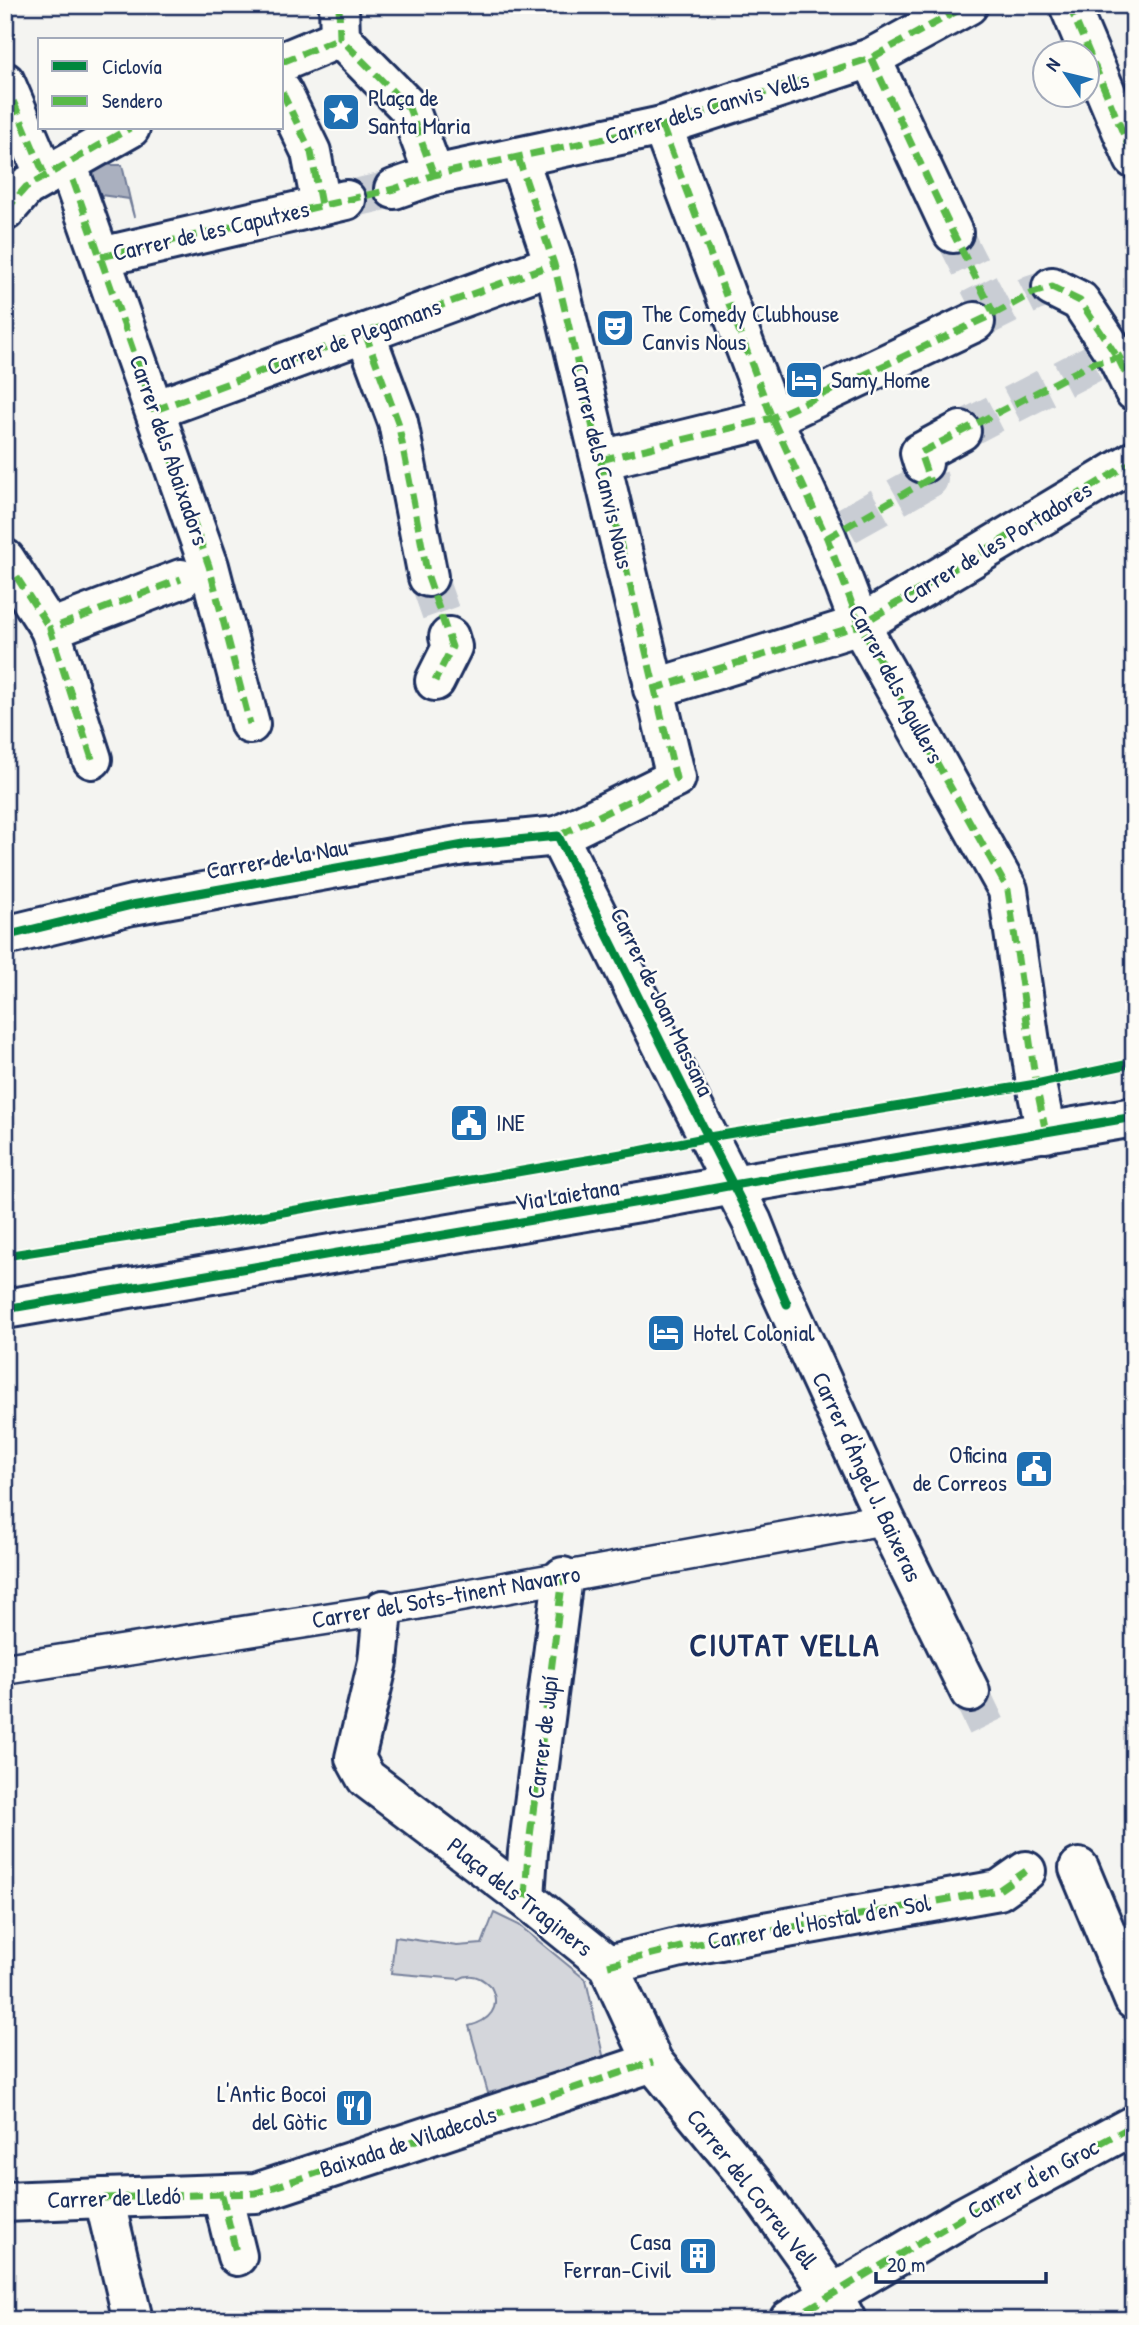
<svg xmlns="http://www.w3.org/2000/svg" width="1139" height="2325" font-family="'Patrick Hand',sans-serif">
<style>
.green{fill:#d4d6db;stroke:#78829c;stroke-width:2}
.water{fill:#aab0bf;stroke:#717c98;stroke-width:2}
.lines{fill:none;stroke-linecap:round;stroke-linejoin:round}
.pedestrian-tunnel{stroke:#c9cdd4;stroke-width:38;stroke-dasharray:38 19;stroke-linecap:butt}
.minor-tunnel{stroke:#c9cdd4;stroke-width:38;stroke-dasharray:38 19;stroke-linecap:butt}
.service-casing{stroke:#1b2f5e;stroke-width:35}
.pedestrian-casing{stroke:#1b2f5e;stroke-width:44}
.minor-casing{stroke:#1b2f5e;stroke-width:44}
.secondary-casing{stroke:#1b2f5e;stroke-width:44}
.service{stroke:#fdfcf7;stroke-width:30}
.pedestrian{stroke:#fdfcf7;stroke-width:38}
.minor{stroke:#fdfcf7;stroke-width:38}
.secondary{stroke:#fdfcf7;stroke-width:38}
.quiet{stroke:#58b947;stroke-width:7;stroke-dasharray:14 7;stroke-linecap:butt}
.cycleway-casing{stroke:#fdfcf7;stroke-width:13}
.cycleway{stroke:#00873e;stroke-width:9}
.labels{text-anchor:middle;stroke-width:5;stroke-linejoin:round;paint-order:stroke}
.poi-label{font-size:24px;fill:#1b2f5e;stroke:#fdfcf7;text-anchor:start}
.street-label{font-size:24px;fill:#1b2f5e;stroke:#fdfcf7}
.district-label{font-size:32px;font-weight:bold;letter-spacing:2px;fill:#1b2f5e;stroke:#fdfcf7}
</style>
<rect width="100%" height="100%" fill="#f4f4f1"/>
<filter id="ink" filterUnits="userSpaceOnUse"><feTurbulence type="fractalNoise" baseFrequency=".0143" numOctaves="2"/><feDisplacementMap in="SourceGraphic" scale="14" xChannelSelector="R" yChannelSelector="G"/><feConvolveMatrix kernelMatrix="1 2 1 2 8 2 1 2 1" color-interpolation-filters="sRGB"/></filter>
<g filter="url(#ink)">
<path class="green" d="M494 1913 519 1925 586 1980 605 2064 488 2093 469 2026C489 2021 502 2008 491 1987 482 1977 471 1972 459 1979L391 1973 395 1937 457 1946 482 1944Z"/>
<polygon class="water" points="87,165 122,165 134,217 129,199 101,195"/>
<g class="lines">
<g class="pedestrian-tunnel">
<polyline points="346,200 394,189"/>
<polyline points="953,233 994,314"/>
<polyline points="975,322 1033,293 1052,287"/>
<polyline points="961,431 1093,363"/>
<polyline points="847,525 929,479 923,463"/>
<polyline points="428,577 449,637"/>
</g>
<polyline class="minor-tunnel" points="970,1692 987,1727"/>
<defs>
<polyline id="service" points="5,1669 383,1610 885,1519"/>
<g id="pedestrian">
<polyline points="339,5 340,38 409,108 434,175"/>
<polyline points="1069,5 1134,159"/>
<polyline points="871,58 953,233"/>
<polyline points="282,62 340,38"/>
<polyline points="5,82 45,176"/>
<polyline points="282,92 311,152 321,205"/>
<polyline points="662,126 772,418 827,538 860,625 1008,890 1036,1084 1046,1133"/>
<polyline points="518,157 554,264 676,778 558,836"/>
<polyline points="73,180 209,566 250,724"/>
<polyline points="394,189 434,175 662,126 871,58 968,5"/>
<polyline points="5,211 26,187 130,128"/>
<polyline points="101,257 346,200"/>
<polyline points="1052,287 1080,301 1118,358 1134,391"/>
<polyline points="365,333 398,422 428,577"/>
<polyline points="155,410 554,264"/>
<polyline points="601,460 772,418 975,322"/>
<polyline points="923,463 920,453 961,431"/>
<polyline points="5,559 50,629"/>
<polyline points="435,681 452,647 449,637"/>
<polyline points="653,689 860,625 1134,461"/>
<polyline points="92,759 50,629 181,579"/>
<polyline points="525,1898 528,1852 563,1577"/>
<polyline points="608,1965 681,1947 999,1890 1026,1871"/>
<polyline points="222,2195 237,2256"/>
<polyline points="104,2198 256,2193 653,2062"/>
<polyline points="789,2320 963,2217 1134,2125"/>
</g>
<g id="minor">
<polyline points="5,936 132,905 464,845 558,836 694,1109 752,1222 771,1270 885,1519 970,1692"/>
<polyline points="383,1610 378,1662 355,1758 366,1778 525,1898 608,1965 653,2062 755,2186 833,2295 846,2320"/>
<polyline points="1079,1868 1134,2000"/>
<polyline points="5,2202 104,2198 133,2320"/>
</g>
<polyline id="secondary" points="5,1309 663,1198 733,1185 1134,1117"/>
</defs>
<use href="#service" class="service-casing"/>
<use href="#pedestrian" class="pedestrian-casing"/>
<use href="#minor" class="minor-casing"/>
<use href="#secondary" class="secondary-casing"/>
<use href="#service" class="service"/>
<use href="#pedestrian" class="pedestrian"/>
<use href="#minor" class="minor"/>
<use href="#secondary" class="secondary"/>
<g class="quiet">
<polyline points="339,5 340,38 409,108 434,175"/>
<polyline points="1069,5 1134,159"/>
<polyline points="871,58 953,233 994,314"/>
<polyline points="282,62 340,38"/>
<polyline points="5,82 45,176"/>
<polyline points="282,92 311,152 321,205"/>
<polyline points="662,126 772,418 827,538 860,625 1008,890 1036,1084 1046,1133"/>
<polyline points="518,157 554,264 676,778 558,836 560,839"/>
<polyline points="73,180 209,566 250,724"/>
<polyline points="5,211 26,187 130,128"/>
<polyline points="101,257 394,189 434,175 662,126 871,58 968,5"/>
<polyline points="365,333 398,422 428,577 452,647 435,681"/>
<polyline points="155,410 554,264"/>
<polyline points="601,460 772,418 994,314 1033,293 1052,287 1080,301 1118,358 1134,391"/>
<polyline points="827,538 929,479 920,453 1093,363 1118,358 1134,349"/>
<polyline points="5,559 50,629"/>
<polyline points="653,689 860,625 1134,461"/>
<polyline points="92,759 50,629 181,579"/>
<polyline points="525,1898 528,1852 563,1577"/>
<polyline points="608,1965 681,1947 999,1890 1026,1871"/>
<polyline points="222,2195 237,2256"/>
<polyline points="104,2198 256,2193 653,2062"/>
<polyline points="789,2320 963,2217 1134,2125"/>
</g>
<defs>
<g id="cycleway">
<polyline points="5,936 132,905 464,845 558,836 694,1109 752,1222 787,1304"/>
<polyline points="5,1256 220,1223 639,1151 709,1137 1036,1084 1134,1063"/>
<polyline points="5,1309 663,1198 733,1185 1134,1117"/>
</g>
</defs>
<use href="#cycleway" class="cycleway-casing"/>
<use href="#cycleway" class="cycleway"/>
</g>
</g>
<defs>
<symbol id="sight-square" viewBox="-11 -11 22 22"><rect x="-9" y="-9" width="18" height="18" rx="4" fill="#1f6fb2" stroke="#fdfcf7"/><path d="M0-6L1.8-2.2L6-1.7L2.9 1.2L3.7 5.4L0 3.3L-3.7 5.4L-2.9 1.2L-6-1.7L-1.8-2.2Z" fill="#fff"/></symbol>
<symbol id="theatre-square" viewBox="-11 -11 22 22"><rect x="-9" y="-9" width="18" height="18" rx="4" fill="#1f6fb2" stroke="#fdfcf7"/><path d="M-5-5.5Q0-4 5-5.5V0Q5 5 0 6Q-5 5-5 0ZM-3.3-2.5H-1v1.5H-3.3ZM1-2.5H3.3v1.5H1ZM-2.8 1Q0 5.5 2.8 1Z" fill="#fff"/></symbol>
<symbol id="hotel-square" viewBox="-11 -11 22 22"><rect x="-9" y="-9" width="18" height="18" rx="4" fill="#1f6fb2" stroke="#fdfcf7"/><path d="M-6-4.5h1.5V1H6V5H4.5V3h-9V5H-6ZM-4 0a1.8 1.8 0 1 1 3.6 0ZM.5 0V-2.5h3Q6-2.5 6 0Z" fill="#fff"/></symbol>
<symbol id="civic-square" viewBox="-11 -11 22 22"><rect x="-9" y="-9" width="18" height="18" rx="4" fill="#1f6fb2" stroke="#fdfcf7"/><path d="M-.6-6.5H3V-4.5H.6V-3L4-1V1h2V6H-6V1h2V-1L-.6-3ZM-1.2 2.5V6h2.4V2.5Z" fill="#fff"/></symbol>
<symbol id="restaurant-square" viewBox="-11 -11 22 22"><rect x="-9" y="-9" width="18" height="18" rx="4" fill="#1f6fb2" stroke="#fdfcf7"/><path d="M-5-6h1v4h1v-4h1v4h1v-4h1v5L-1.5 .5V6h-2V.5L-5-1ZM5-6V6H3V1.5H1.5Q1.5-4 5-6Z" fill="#fff"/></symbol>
<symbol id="building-square" viewBox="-11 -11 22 22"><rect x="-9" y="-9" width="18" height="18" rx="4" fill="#1f6fb2" stroke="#fdfcf7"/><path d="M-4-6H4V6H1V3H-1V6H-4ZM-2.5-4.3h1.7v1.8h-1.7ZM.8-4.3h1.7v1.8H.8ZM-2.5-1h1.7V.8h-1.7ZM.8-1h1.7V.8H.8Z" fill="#fff"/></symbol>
</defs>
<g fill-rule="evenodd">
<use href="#sight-square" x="319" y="90" width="44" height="44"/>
<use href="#theatre-square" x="593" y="306" width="44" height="44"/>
<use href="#hotel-square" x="782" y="358" width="44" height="44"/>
<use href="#civic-square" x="447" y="1101" width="44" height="44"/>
<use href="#hotel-square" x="644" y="1311" width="44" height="44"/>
<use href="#civic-square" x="1012" y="1447" width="44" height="44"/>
<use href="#restaurant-square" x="332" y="2086" width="44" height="44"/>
<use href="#building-square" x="676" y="2234" width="44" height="44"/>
</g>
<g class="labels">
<g class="poi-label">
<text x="368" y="106">Plaça de<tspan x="368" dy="28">Santa Maria</tspan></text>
<text x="642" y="322">The Comedy Clubhouse<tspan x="642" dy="28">Canvis Nous</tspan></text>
<text x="831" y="388">Samy Home</text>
<text x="496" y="1131">INE</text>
<text x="693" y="1341">Hotel Colonial</text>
<text x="1007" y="1463" text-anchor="end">Oficina<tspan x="1007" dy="28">de Correos</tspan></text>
<text x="327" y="2102" text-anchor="end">L'Antic Bocoi<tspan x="327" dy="28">del Gòtic</tspan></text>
<text x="671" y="2250" text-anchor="end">Casa<tspan x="671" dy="28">Ferran-Civil</tspan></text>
</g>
<g class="street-label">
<text transform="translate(707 108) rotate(-16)" y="8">Carrer dels Canvis Vells</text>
<text transform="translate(211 231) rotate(-13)" y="8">Carrer de les Caputxes</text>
<text transform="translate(354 337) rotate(-20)" y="8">Carrer de Plegamans</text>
<text transform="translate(169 450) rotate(71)" y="8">Carrer dels Abaixadors</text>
<text transform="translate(602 466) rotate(77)" y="8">Carrer dels Canvis Nous</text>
<text transform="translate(997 543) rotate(-31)" y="8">Carrer de les Portadores</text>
<text transform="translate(896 684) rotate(62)" y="8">Carrer dels Agullers</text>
<text transform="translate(277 859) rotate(-10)" y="8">Carrer de la Nau</text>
<text transform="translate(662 1002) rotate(64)" y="8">Carrer de Joan Massana</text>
<text transform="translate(567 1195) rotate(-9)" y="8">Via Laietana</text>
<text transform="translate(867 1477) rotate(65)" y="8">Carrer d'Àngel J. Baixeras</text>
<text transform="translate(446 1597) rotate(-10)" y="8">Carrer del Sots-tinent Navarro</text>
<text transform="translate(543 1737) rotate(-83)" y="8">Carrer de Jupí</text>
<text transform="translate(520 1897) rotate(38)" y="8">Plaça dels Traginers</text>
<text transform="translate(819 1922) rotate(-10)" y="8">Carrer de l'Hostal d'en Sol</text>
<text transform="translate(408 2142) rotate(-18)" y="8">Baixada de Viladecols</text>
<text transform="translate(1033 2179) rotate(-28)" y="8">Carrer d'en Groc</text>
<text transform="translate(752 2189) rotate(52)" y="8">Carrer del Correu Vell</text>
<text transform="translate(114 2198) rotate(-2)" y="8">Carrer de Lledó</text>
</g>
<g class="district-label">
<text x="785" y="1656">CIUTAT VELLA</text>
</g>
</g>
<rect width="1139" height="2325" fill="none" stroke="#fdfcf7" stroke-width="28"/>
<rect x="14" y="14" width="1111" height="2297" fill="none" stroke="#1b2f5e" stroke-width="2.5" filter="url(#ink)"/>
<rect x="38" y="38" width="245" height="91" fill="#fdfcf7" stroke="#a3aaba" stroke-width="2"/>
<rect x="52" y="61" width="35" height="10" fill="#00873e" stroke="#a3aaba" stroke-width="2"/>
<text x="102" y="74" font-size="21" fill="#1b2f5e">Ciclovía</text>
<rect x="52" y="96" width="35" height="10" fill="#58b947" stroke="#a3aaba" stroke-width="2"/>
<text x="102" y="108" font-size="21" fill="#1b2f5e">Sendero</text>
<g transform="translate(1066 74) rotate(305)"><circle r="33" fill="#fdfcf7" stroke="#a3aaba" stroke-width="2"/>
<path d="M0-5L12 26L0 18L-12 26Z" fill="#1f6fb2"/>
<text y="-10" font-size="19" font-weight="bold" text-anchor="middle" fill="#1b2f5e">N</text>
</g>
<path d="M876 2272v10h170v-10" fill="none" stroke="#1b2f5e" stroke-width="3.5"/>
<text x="887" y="2272" font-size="21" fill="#1b2f5e" stroke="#fdfcf7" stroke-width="5" paint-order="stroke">20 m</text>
</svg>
